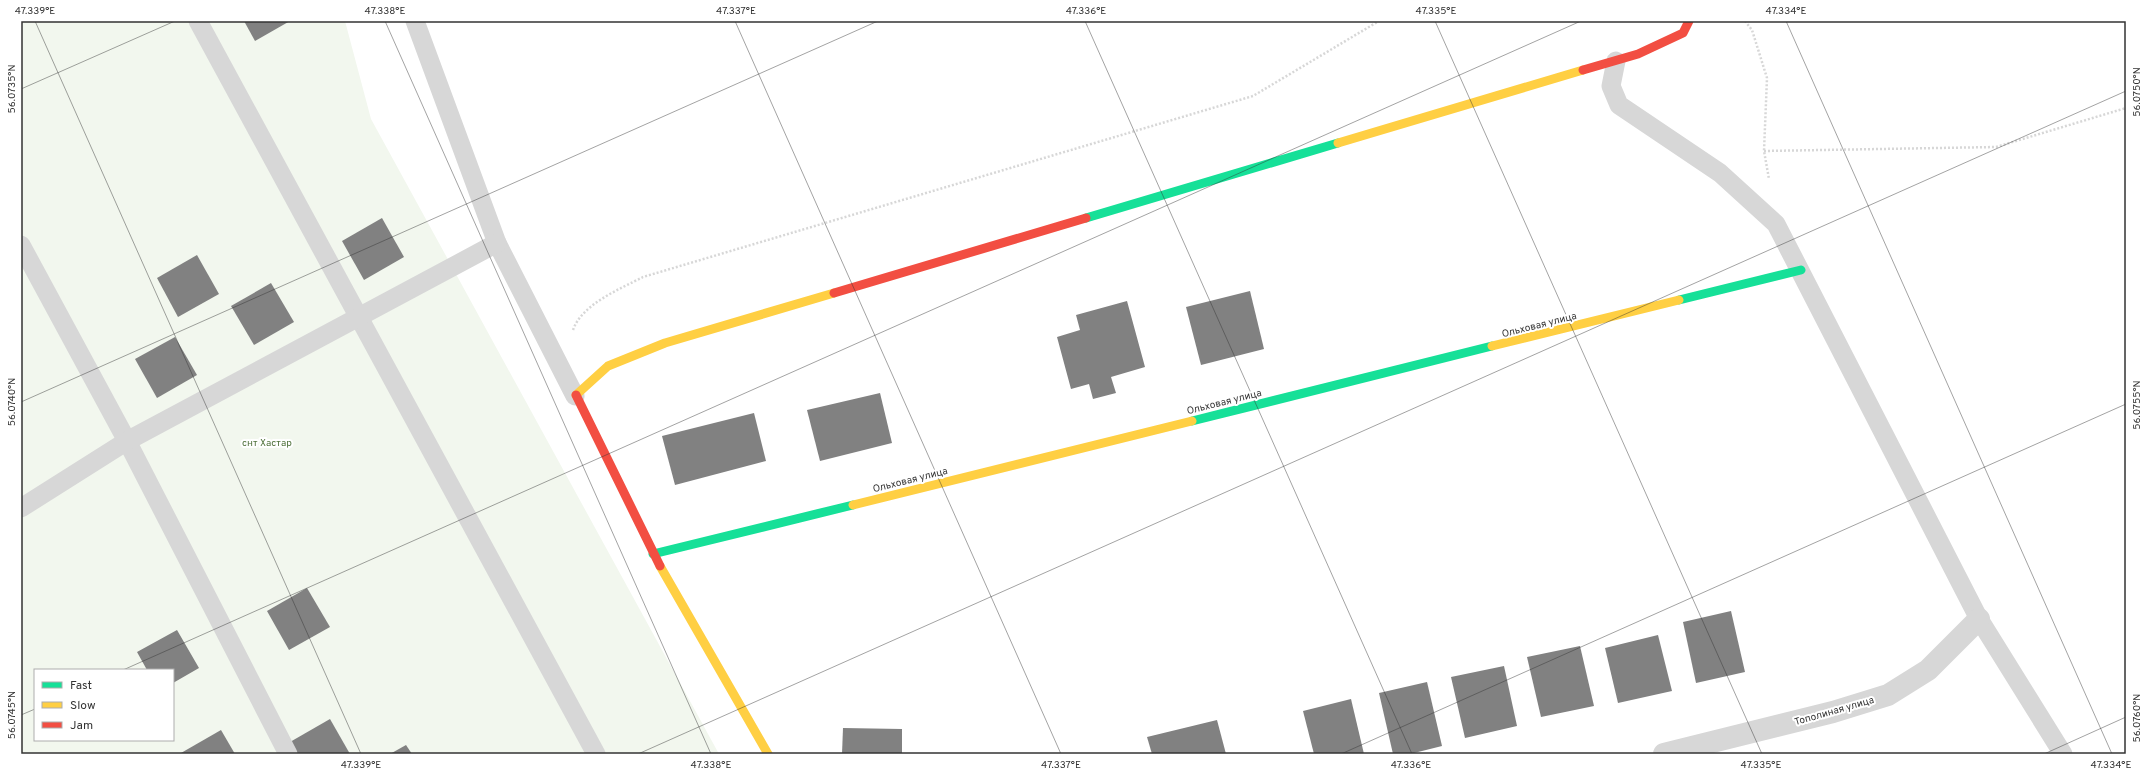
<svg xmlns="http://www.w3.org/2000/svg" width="2147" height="775" font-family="Overpass,sans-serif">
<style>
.green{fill:#f2f7ee;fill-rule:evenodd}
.building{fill:#818181}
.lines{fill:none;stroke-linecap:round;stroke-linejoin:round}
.path{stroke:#d7d7d7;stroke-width:2.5;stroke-dasharray:2 2;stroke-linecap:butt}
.lane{stroke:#d7d7d7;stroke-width:19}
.street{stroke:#d7d7d7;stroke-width:22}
.fast{stroke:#16e098;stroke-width:9}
.slow{stroke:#ffcf43;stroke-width:9}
.jam{stroke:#f24e42;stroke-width:9}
.ticks{fill:none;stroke:#333;stroke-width:1;stroke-opacity:0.45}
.labels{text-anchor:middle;stroke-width:4;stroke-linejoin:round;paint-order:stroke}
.street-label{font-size:10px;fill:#333;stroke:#fff}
.park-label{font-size:10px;fill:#50723c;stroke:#fff}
.neatline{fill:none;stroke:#333;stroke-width:1.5}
.ticks-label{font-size:10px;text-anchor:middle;fill:#333}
</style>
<rect width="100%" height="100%" fill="#fff"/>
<path class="green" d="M21 21H345L371 119 719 754H21ZM35 670H173V740H35Z"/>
<g class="building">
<polygon points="244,21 290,21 255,41"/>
<polygon points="382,218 404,257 364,280 342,241"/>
<polygon points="197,255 219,294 178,317 157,278"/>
<polygon points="271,283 294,322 254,345 231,306"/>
<polygon points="1250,291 1264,349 1201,365 1186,307"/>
<polygon points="1127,301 1145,367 1111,377 1116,393 1093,399 1089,384 1071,389 1057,337 1080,330 1076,315"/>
<polygon points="175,337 197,375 157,398 135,359"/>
<polygon points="880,393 892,443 820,461 807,410"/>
<polygon points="754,413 766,461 675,485 662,436"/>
<polygon points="307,588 330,627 289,650 267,611"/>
<polygon points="1731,611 1745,672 1696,683 1683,622"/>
<polygon points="177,630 199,668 173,683 173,670 147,670 137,652"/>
<polygon points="1658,635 1672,691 1618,703 1605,648"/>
<polygon points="1580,646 1594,706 1541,717 1527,657"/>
<polygon points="1504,666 1517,726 1465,738 1451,677"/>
<polygon points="1427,682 1442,746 1410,754 1393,754 1379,693"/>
<polygon points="1351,699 1364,754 1314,754 1303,711"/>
<polygon points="330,719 350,754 297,754 290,742"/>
<polygon points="1217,720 1226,754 1152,754 1147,737"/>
<polygon points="843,728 902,729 902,754 842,754"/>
<polygon points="221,730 235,754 182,754 181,753"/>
<polygon points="406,745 412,754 390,754"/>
</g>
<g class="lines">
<g class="path">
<polyline points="1745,21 1752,30 1767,78 1764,151 1769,179"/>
<polyline points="1764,151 1996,147 2126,108"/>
<path d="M573 330C582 304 620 289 643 277L1253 96 1379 21"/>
</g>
<g class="lane">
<polyline points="198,21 596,754"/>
<polyline points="415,21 497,243 575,396"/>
<polyline points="1616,61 1611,86 1619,105 1720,173 1776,224 1979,619 2063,754"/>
<polyline points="21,245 127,441 288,754"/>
<polyline points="21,508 127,441 497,243"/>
</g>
<polyline class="street" points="1664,754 1833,712 1888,695 1928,670 1979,619"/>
<g class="fast">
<polyline points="1086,218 1338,143"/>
<polyline points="1679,300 1801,270"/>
<polyline points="1192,421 1492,346"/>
<polyline points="653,554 853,505"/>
</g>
<g class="slow">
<polyline points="1338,143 1583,70"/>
<polyline points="1492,346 1679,300"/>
<polyline points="576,395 608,366 665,343 834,293"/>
<polyline points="853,505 1192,421"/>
<polyline points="660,566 768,754"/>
</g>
<g class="jam">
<polyline points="1583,70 1638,54 1683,33 1689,21"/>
<polyline points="834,293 1086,218"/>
<polyline points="576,395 660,566"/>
</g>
</g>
<path class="ticks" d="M35 21 361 754M385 21 711 754M735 21 1061 754M1085 21 1412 754M1435 21 1762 754M1786 21 2112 754M21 89 175 21M21 402 878 21M123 670 1581 21M21 715 35 709M638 754 2126 91M1341 754 2126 404M2044 754 2126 717"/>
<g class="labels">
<g class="street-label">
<text transform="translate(1539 324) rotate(-14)" y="4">Ольховая улица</text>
<text transform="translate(1224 401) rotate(-14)" y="4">Ольховая улица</text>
<text transform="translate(910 479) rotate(-14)" y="4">Ольховая улица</text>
<text transform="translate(1834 710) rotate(-16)" y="4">Тополиная улица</text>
</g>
<g class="park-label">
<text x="267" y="446">снт Хастар</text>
</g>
</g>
<rect width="2147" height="775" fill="none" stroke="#ffffff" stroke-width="44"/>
<rect x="34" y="669" width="140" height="72" fill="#ffffff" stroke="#adadad"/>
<rect x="42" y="682" width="20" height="6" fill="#16e098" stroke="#adadad"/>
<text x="70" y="689" font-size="12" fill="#333333">Fast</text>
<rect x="42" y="702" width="20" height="6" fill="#ffcf43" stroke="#adadad"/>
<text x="70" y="709" font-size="12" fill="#333333">Slow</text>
<rect x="42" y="722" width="20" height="6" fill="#f24e42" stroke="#adadad"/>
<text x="70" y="729" font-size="12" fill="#333333">Jam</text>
<rect x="22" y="22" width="2103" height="731" class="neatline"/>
<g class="ticks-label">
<text x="35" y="14">47.339°E</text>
<text x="385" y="14">47.338°E</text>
<text x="736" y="14">47.337°E</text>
<text x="1086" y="14">47.336°E</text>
<text x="1436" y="14">47.335°E</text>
<text x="1786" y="14">47.334°E</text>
<text transform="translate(11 89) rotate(-90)" y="4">56.0735°N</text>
<text transform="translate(2136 92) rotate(-90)" y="4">56.0750°N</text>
<text transform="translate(11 402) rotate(-90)" y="4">56.0740°N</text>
<text transform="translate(2136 405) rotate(-90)" y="4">56.0755°N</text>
<text transform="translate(11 715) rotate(-90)" y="4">56.0745°N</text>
<text transform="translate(2136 718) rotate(-90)" y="4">56.0760°N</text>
<text x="361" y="768">47.339°E</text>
<text x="711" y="768">47.338°E</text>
<text x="1061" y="768">47.337°E</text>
<text x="1411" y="768">47.336°E</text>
<text x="1761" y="768">47.335°E</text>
<text x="2111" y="768">47.334°E</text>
</g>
</svg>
